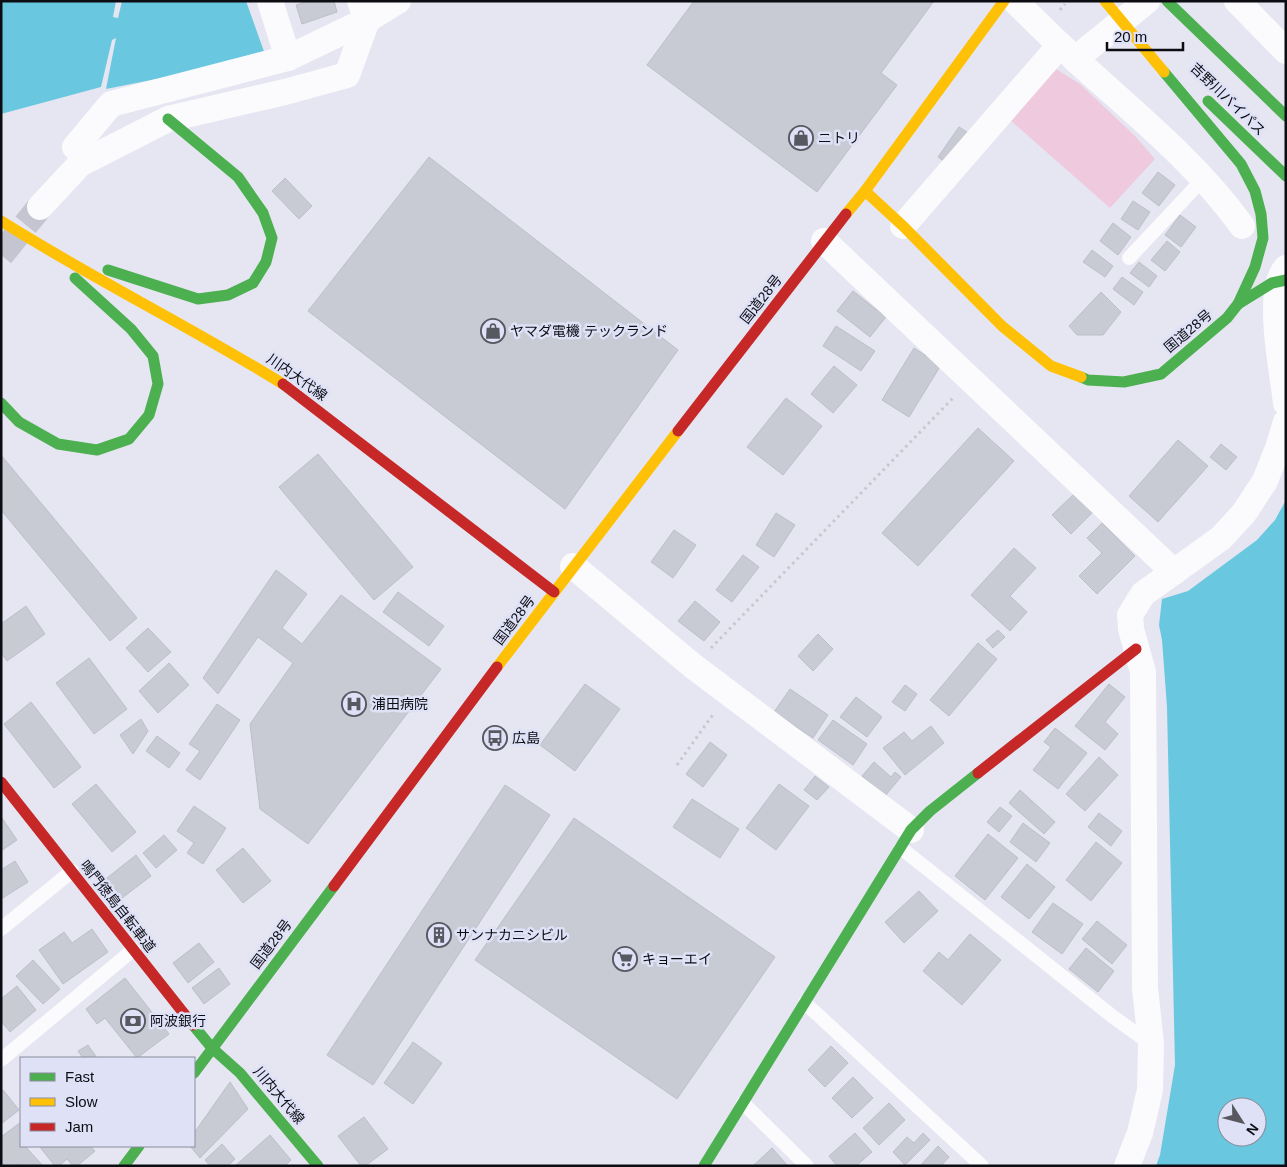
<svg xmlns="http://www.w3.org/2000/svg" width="1287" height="1167" font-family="Arial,'Noto Sans JP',sans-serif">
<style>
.green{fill:#efcadf}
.water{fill:#69c8df;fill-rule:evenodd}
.building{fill:#c8cbd3;stroke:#bcbfc7}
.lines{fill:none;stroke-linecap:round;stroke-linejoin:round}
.street-tunnel{stroke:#c4c5d0;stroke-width:26;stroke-dasharray:26 13;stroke-linecap:butt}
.path{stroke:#c7c8cc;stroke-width:3;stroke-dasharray:2.5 4;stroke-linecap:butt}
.lane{stroke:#fbfbfd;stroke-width:14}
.street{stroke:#fbfbfd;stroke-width:26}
.fast{stroke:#4caf50;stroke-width:11}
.slow{stroke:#ffc107;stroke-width:11}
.jam{stroke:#c62828;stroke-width:11}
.labels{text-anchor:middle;stroke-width:5;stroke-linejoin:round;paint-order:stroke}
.street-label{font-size:14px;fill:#0c0c13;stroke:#dfe1f7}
.poi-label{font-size:14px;fill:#0c0c13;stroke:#dfe1f7;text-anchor:start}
</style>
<rect width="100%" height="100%" fill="#e5e6f1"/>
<polygon class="green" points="1056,69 1080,84 1135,136 1155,159 1110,208 1010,120"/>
<g class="water">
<polygon points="1,1 116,1 113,17 118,18 122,1 246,1 266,57 106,89 116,38 112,40 101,87 1,114"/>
<path d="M1286 500V1166H1156L1160 1155 1175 1065 1167 707 1162 640 1159 625 1162 599 1188 591 1257 540 1275 520ZM1227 1107H1257V1137H1227Z"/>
</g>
<g class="building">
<polygon points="308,1 334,1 337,12 302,24 296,5"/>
<polygon points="694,1 934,1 881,73 897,85 817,192 647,65"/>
<polygon points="959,127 970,134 948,164 938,157"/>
<polygon points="429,157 678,350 565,509 308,311"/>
<polygon points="1158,172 1175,185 1159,206 1142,193"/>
<polygon points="285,178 312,206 299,219 272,191"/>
<polygon points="1133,201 1150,212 1138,230 1121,219"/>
<polygon points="1180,215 1196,227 1181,247 1165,235"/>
<polygon points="1113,223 1131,237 1118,255 1100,241"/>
<polygon points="1167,241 1180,252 1165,271 1151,260"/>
<polygon points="1092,250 1113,266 1105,277 1083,262"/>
<polygon points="1139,262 1157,276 1149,287 1130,273"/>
<polygon points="1122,277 1143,292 1134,305 1113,289"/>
<polygon points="853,291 886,317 870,337 837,311"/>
<polygon points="1101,292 1121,312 1103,335 1077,335 1069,326"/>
<polygon points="836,326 875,351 861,371 823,346"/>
<polygon points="914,348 941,365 909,417 882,400"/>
<polygon points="834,366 857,385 833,413 811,394"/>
<polygon points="786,398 822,426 783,475 747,447"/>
<polygon points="978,428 1014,461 918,566 882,533"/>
<polygon points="1178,440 1208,466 1158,522 1129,496"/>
<polygon points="1221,444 1237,457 1226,470 1210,457"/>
<polygon points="318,454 413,567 374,600 279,487"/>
<polygon points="1,455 137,618 110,641 1,510"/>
<polygon points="1075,493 1093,512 1071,534 1052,515"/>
<polygon points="776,513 795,525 774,557 756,545"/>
<polygon points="1102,523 1135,556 1097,594 1079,576 1102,553 1087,538"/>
<polygon points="674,530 696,545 673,578 651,562"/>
<polygon points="1014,548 1036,568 1010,596 1027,612 1010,631 971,595"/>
<polygon points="743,555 759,567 732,602 716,590"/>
<polygon points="276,570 307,594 282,628 302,644 341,595 441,669 308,844 260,809 250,724 293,663 258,637 218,694 203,678"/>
<polygon points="398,592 444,626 429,646 383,612"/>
<polygon points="695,601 720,622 704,641 678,621"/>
<polygon points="26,606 45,634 7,661 1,653 1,624"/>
<polygon points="148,628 171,652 148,672 126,648"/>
<polygon points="998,630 1005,637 993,648 986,640"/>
<polygon points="818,634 833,649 813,671 798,656"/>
<polygon points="978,643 997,659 949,716 930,700"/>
<polygon points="89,658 127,709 94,734 56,683"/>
<polygon points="169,663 189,685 158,713 139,691"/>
<polygon points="585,684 620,709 575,771 540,745"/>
<polygon points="1109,684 1125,697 1105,722 1118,734 1105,750 1075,726"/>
<polygon points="905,685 917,694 905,711 892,702"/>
<polygon points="790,689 828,715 813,738 774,712"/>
<polygon points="856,697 882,717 867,737 840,717"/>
<polygon points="31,702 81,767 54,788 4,724"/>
<polygon points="217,704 240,720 200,780 186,770 200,751 189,744"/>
<polygon points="141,719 148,731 133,754 120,735"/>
<polygon points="833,720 867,744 853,765 818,740"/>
<polygon points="931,726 944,743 905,775 883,748 904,732 912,741"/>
<polygon points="1055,728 1087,753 1058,789 1033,770 1051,747 1044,742"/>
<polygon points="157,736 180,753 169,768 146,751"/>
<polygon points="710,742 727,755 703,787 686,774"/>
<polygon points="1099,757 1118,775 1085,811 1066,794"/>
<polygon points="874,762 891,777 895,772 901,777 885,796 862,776"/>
<polygon points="815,776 829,787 817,800 804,790"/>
<polygon points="96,784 136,832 112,852 72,804"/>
<polygon points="779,784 809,806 776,850 746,828"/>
<polygon points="505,785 550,815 373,1085 327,1055"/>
<polygon points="1020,790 1055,822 1044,834 1009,803"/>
<polygon points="692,799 739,829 720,858 673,827"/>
<polygon points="194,806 226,828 203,864 187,853 194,843 177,831"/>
<polygon points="1000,807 1012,816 999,832 987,822"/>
<polygon points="1099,813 1122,831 1111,846 1088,827"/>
<polygon points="2,818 17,840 1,851 1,819"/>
<polygon points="574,818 775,957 677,1099 475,960"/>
<polygon points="1023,823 1050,843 1036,862 1010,842"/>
<polygon points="988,834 1018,858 985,900 955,876"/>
<polygon points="164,835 177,850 156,868 143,853"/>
<polygon points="1096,842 1122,863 1091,901 1066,880"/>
<polygon points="243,848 271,881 243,903 216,870"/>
<polygon points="136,855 151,876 122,898 107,878"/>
<polygon points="15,861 28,882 1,899 1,870"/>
<polygon points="1027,864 1055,887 1029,919 1001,897"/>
<polygon points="919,891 938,911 904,943 885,922"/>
<polygon points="1053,903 1083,924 1062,954 1032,932"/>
<polygon points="1097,921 1127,945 1112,964 1082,939"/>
<polygon points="92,929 108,952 63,984 39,950 64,932 72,943"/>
<polygon points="970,934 1001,960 962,1005 923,971 939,952 948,960"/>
<polygon points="199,943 214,962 188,983 173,963"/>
<polygon points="1086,948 1114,971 1098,992 1069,969"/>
<polygon points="33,960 60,989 43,1004 16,976"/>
<polygon points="219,968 230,984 204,1004 192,988"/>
<polygon points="125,978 169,1034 137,1058 105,1018 97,1024 86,1009"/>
<polygon points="17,986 36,1010 10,1032 1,1021 1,999"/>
<polygon points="413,1042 442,1063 413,1104 384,1083"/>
<polygon points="88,1045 97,1058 83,1058 78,1051"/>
<polygon points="831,1046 848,1063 825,1087 808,1070"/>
<polygon points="853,1077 873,1098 852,1118 832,1098"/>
<polygon points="230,1082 248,1109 200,1158 190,1146 194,1146 194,1133"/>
<polygon points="3,1090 19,1110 1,1124 1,1091"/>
<polygon points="889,1103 905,1120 879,1145 863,1128"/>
<polygon points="364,1117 388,1149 365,1166 361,1166 338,1136"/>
<polygon points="21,1122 21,1146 25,1146 43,1166 20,1166 17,1164 15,1166 1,1166 1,1137"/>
<polygon points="855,1133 872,1152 856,1166 837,1166 829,1156"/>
<polygon points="923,1133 930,1140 905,1165 893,1152 907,1137 914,1143"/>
<polygon points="270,1135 291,1160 285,1166 235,1166"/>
<polygon points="222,1144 235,1159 228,1166 210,1166 205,1160"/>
<polygon points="39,1146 90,1146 95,1151 77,1166 73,1166 67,1159 59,1166 55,1166"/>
<polygon points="938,1146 949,1157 941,1166 920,1166"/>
<polygon points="772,1148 788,1166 753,1166"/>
</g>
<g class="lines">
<polyline class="street-tunnel" points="1,255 40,207"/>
<g class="path">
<polyline points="1060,10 1065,4"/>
<polyline points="711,648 954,397"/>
<polyline points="677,765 714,713"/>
</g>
<g class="lane">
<polyline points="1129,258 1204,178"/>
<polyline points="901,848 1112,1016 1151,1044"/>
<polyline points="1,929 72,871"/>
<polyline points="805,1003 982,1166"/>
<polyline points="1,1060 134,949"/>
<polyline points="743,1103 807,1166"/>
</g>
<g class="street">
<polyline points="270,1 288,58 367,20 398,1"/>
<path d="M1015 1C1035 21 1055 41 1075 59 1133 112 1196 162 1242 226"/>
<polyline points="1237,1 1286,51"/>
<polyline points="1075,59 1147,1"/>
<polyline points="75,147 111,104 288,58"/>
<polyline points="40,207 80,164 168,119 285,92 347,75 367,20 360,1"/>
<polyline points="903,226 1060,45"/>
<polyline points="824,241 1174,572"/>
<path d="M1286 268C1265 291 1283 373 1286 403"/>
<polyline points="573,566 693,666 911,830"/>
<polyline points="1127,1166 1140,1133 1150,1090 1151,1044 1145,988 1143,672 1131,629 1130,615 1143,594 1221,538 1244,513 1265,481 1278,448 1286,422"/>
</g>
<g class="fast">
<polyline points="1167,1 1286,116"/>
<polyline points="1208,101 1286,176"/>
<polyline points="108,270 198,299 228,295 253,283 266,262 272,238 263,213 238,177 168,119"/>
<polyline points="1238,304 1272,283 1286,280"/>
<polyline points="1081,377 1088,380 1124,382 1161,374 1227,318 1238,304 1255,267 1263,238 1261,214 1255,191 1241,164 1164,72"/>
<polyline points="1,403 19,422 58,444 97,450 129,439 149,415 158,384 153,356 131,329 75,278"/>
<polyline points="193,1025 212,1048 240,1073 318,1166"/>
<polyline points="194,1073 334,886"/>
<polyline points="124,1166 139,1146"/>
<polyline points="704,1166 911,830 930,811 978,773"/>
</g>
<g class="slow">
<polyline points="1105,1 1164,72"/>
<polyline points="865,191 903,226 1002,326 1051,366 1081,377"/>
<polyline points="846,214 865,191 1004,1"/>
<path d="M1 221C93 279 191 327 283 384"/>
<polyline points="497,667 678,431"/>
</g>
<g class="jam">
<polyline points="283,384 554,592"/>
<polyline points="678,431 846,214"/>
<polyline points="978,773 1136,649"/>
<polyline points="1,782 193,1025"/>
<polyline points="334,886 497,667"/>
</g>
</g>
<defs>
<symbol id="shop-ring" viewBox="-11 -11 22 22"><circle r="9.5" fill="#dfe1f7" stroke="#585861" stroke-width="1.5"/><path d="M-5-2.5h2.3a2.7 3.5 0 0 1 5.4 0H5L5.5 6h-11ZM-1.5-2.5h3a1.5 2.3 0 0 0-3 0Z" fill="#585861"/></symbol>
<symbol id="hospital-ring" viewBox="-11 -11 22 22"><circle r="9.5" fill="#dfe1f7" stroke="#585861" stroke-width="1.5"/><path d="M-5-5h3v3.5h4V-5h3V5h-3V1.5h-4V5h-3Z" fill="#585861"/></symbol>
<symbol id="bus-ring" viewBox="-11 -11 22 22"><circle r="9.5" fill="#dfe1f7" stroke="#585861" stroke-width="1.5"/><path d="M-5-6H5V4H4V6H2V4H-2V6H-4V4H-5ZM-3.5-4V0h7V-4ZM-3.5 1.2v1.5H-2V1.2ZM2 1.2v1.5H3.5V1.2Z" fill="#585861"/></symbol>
<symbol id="building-ring" viewBox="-11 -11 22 22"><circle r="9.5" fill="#dfe1f7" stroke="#585861" stroke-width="1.5"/><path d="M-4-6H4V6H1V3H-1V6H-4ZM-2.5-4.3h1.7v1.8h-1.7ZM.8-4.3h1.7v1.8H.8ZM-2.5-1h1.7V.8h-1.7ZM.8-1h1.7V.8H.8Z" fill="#585861"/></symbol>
<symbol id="supermarket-ring" viewBox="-11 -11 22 22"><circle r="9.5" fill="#dfe1f7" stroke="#585861" stroke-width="1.5"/><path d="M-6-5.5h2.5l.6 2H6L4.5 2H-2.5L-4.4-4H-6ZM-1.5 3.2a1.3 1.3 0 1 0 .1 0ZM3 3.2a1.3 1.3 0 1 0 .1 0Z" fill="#585861"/></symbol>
<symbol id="bank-ring" viewBox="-11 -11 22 22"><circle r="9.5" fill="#dfe1f7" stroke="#585861" stroke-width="1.5"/><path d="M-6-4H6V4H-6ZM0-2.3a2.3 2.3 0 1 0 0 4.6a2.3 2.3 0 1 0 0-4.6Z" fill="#585861"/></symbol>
</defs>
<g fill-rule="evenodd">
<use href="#shop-ring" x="787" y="124" width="28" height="28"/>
<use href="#shop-ring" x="479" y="317" width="28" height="28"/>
<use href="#hospital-ring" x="340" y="690" width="28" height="28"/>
<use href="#bus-ring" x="481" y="724" width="28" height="28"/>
<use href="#building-ring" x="425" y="921" width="28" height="28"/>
<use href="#supermarket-ring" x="611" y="945" width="28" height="28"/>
<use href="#bank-ring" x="119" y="1007" width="28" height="28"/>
</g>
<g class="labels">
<g class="street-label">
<text transform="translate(1228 99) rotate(44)" y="5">吉野川バイパス</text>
<text transform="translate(761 299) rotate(-52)" y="5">国道28号</text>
<text transform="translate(1188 331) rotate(-40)" y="5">国道28号</text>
<text transform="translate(297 377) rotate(35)" y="5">川内大代線</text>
<text transform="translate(514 620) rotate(-53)" y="5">国道28号</text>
<text transform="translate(118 906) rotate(52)" y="5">鳴門徳島自転車道</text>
<text transform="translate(271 944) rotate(-53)" y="5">国道28号</text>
<text transform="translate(279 1095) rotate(50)" y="5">川内大代線</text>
</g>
<g class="poi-label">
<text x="818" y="143">ニトリ</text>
<text x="510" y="336">ヤマダ電機 テックランド</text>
<text x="372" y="709">浦田病院</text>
<text x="512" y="743">広島</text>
<text x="456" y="940">サンナカニシビル</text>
<text x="642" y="964">キョーエイ</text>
<text x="150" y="1026">阿波銀行</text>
</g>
</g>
<rect width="1287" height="1167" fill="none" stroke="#0c0c13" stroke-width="5"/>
<rect x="20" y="1057" width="175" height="90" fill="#dfe1f7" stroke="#8b8c9c"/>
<rect x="30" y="1073" width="25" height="8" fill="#4caf50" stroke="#8b8c9c"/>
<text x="65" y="1082" font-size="15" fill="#0c0c13">Fast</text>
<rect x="30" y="1098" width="25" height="8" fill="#ffc107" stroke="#8b8c9c"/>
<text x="65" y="1107" font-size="15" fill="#0c0c13">Slow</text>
<rect x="30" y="1123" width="25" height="8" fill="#c62828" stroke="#8b8c9c"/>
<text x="65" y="1132" font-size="15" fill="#0c0c13">Jam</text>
<g transform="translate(1242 1122) rotate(126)"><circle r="24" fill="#dfe1f7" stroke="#8b8c9c"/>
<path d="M0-4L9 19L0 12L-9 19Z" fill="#585861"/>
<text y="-8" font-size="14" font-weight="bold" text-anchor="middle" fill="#0c0c13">N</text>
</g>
<path d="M1107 42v8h76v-8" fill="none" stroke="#0c0c13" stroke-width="2.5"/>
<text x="1114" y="42" font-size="15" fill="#0c0c13" stroke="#dfe1f7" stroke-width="4" paint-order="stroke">20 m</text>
</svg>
